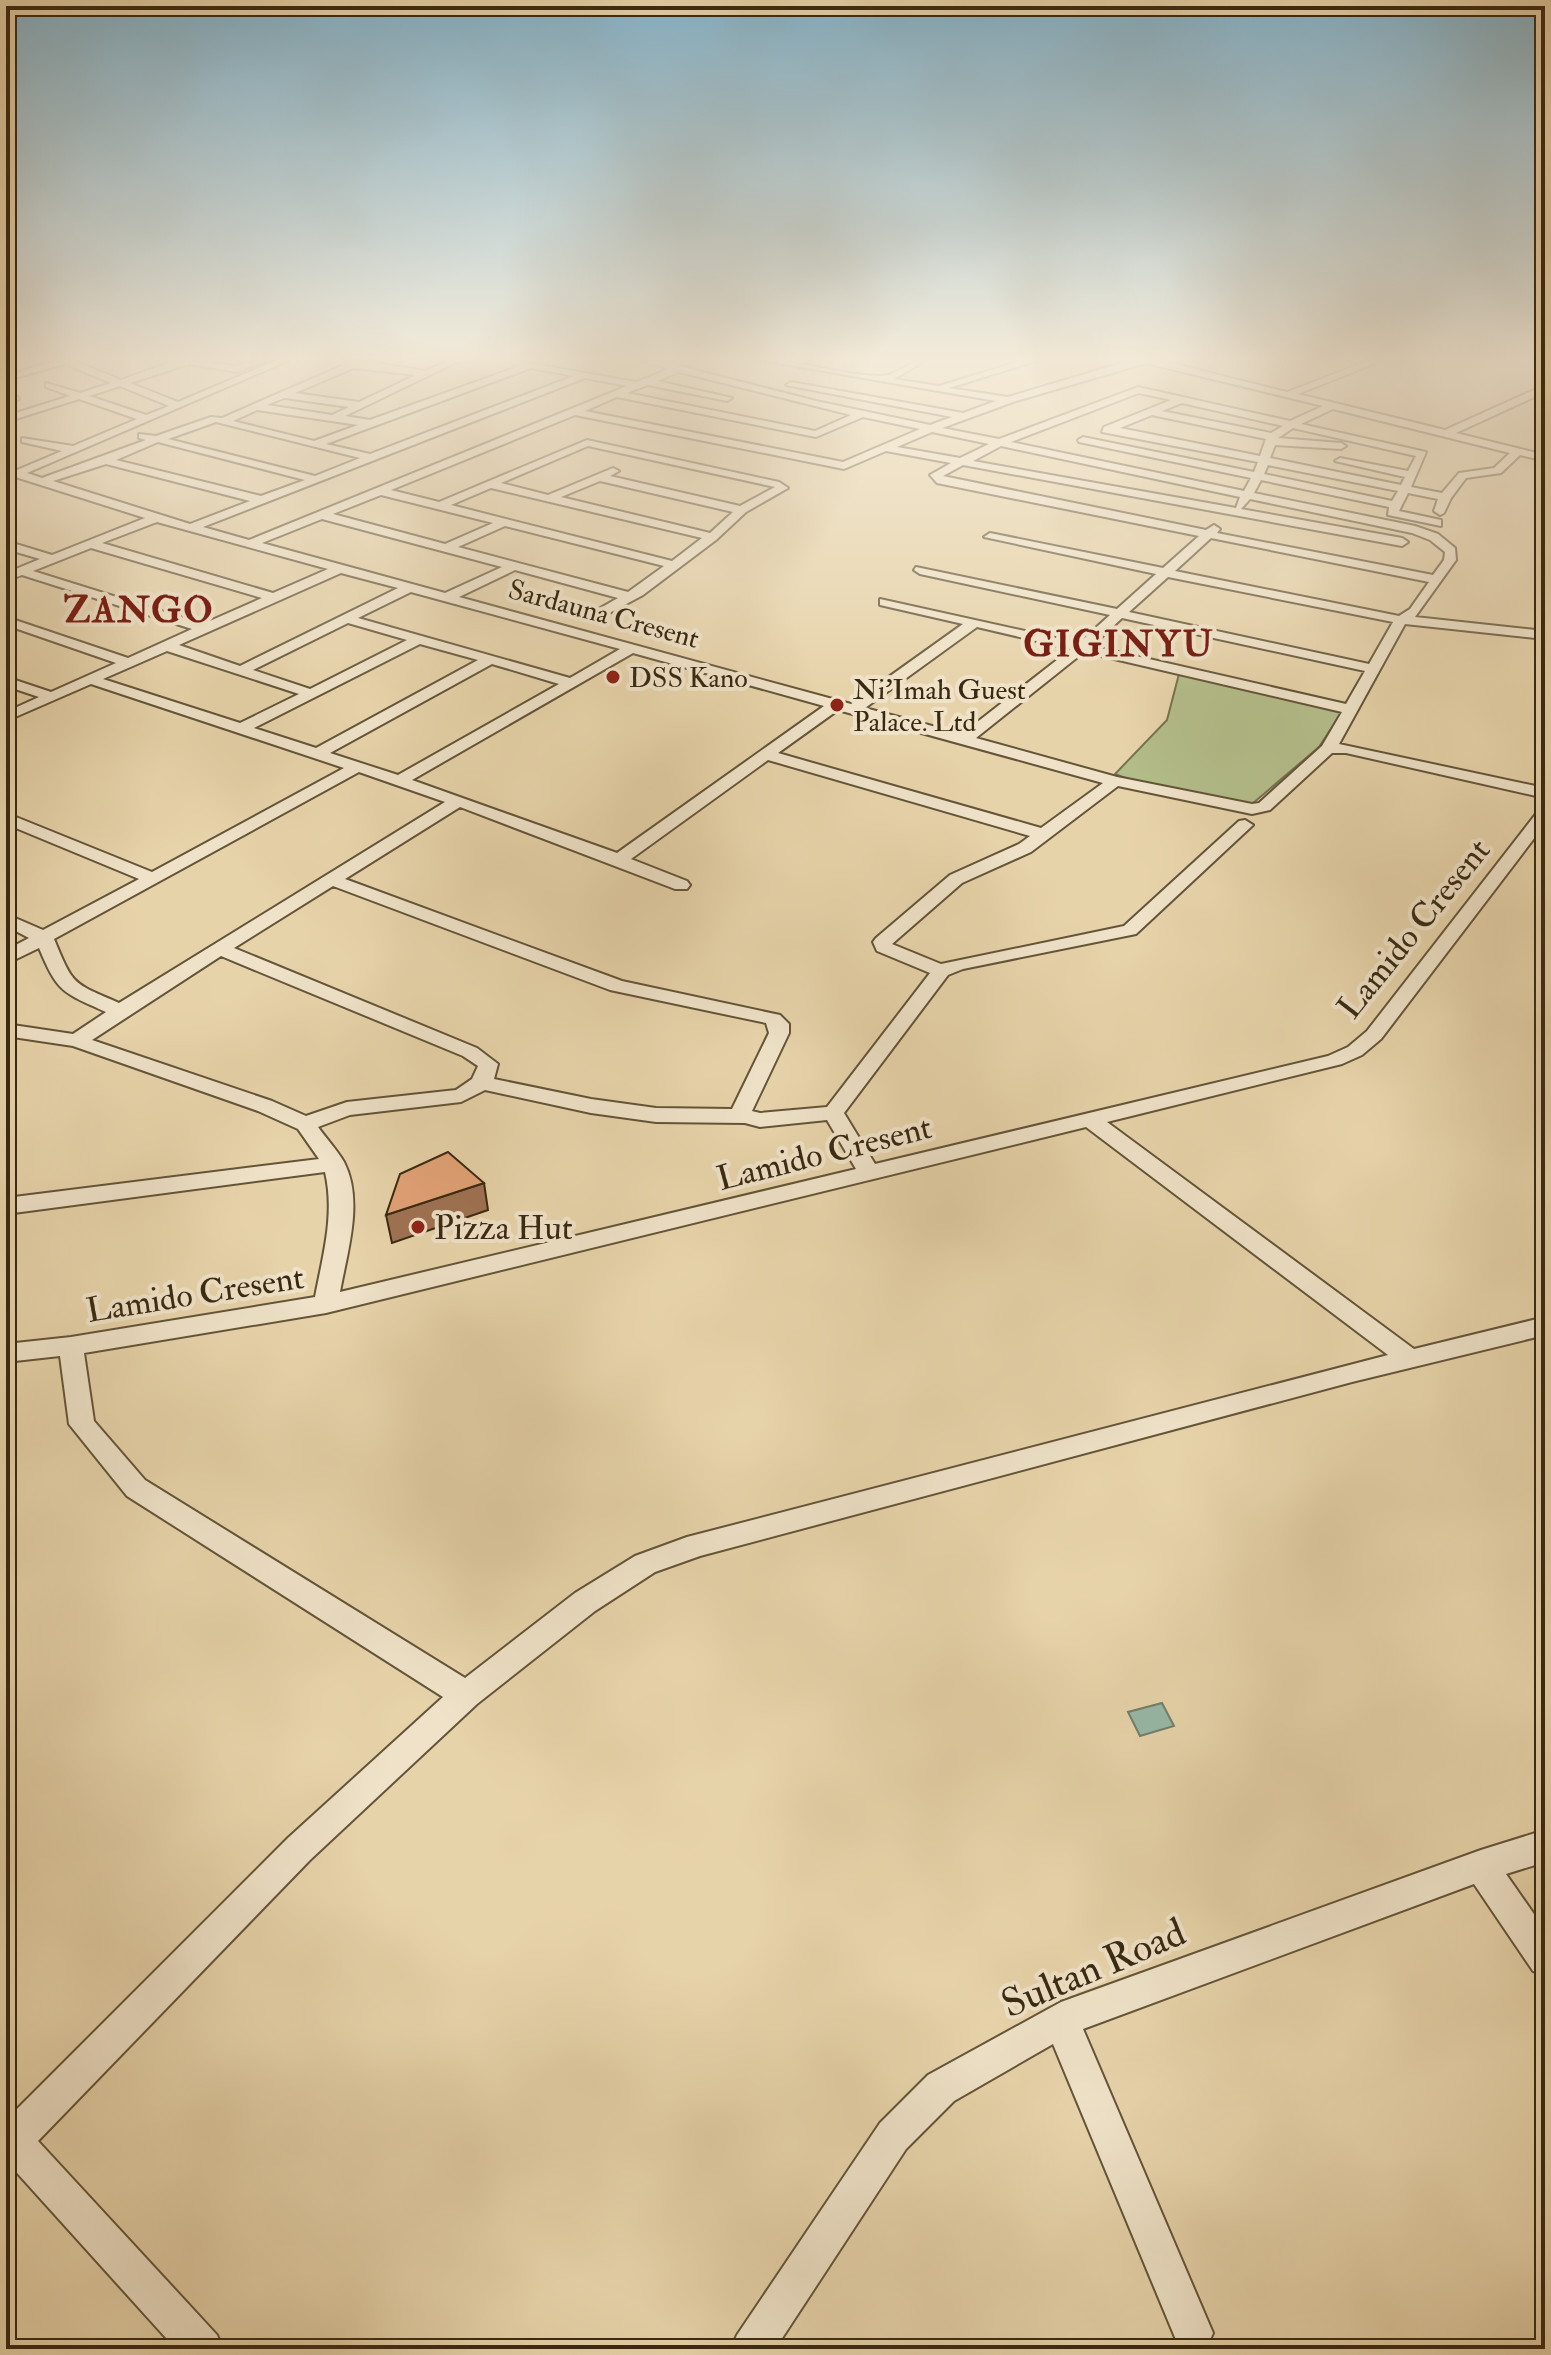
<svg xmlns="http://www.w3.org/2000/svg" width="1551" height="2355" font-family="'IM FELL Double Pica',serif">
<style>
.green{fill:#b3bd8a;stroke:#76734e;stroke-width:2}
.water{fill:#97b8a7;stroke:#717f6b;stroke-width:2}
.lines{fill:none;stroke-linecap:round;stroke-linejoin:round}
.minor-casing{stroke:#645438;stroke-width:4}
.minor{fill:#efe2c8;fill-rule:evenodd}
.shaded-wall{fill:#9f7253;stroke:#392912;stroke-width:2}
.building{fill:#e3a377;stroke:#392912;stroke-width:2}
.poi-dot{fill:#8f2418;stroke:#efe2c8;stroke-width:3}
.labels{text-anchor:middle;stroke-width:8;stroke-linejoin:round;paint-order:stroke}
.far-street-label{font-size:28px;fill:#392912;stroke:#efe2c8}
.far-poi-label{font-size:28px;fill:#392912;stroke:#efe2c8;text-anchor:start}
.street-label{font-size:34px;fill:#392912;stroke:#efe2c8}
.poi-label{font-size:34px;fill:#392912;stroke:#efe2c8;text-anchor:start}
.far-district-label{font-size:36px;font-weight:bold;letter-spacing:2px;fill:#7a1f14;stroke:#efe2c8}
.near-street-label{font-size:40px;fill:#392912;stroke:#efe2c8}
</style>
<rect width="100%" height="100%" fill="#e7d3aa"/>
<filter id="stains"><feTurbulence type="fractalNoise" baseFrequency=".0025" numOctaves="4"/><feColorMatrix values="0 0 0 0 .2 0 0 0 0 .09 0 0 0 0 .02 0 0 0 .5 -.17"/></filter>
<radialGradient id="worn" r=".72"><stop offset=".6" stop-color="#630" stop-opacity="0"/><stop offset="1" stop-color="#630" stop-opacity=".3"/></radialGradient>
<polygon class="green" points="1179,674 1344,709 1319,747 1252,804 1133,781 1115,774 1167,720"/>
<polygon class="water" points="1162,1703 1174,1726 1140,1736 1128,1712"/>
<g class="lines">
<defs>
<g id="minor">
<polygon points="6,360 11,360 6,364"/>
<path d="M57 360H72L121 380 177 360 236 366 252 360 264 361 237 372 189 364 130 383 178 402 277 360H290L27 473 42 478 146 440 139 438V434L156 436 211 417 222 418 355 360 426 371 449 360H461L345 416 370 420 520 366 513 364 512 360 636 382 669 369 640 360H656L816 401 930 425 952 417 786 385 791 382 963 413 996 401 760 360C800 360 839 375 880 376 895 377 909 360 926 360L894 379 939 386 1024 360H1039L949 388 1008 397 1132 360H1159L1287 392 1370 360H1383L1298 394 1445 430 1545 385V392L1456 433 1545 455V461L1520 455 1501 473 1466 478 1451 498 1444 513 1440 515 1434 511 1438 499 1408 493 1399 511 1441 520V526L1388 515 1389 507 1261 480 1254 493 1415 526 1438 534 1455 548 1456 560 1415 617 1545 631V639L1405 624 1339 744 1545 788V798L1346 753H1332L1270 810 1252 814 1118 786 1031 852 962 883 892 944 941 964 1124 926 1239 821 1245 820 1253 825 1136 934 963 969 948 975 844 1113 875 1164 1328 1056 1348 1047 1367 1031 1539 810 1545 808V824L1381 1039 1362 1055 1342 1064 1107 1122 1414 1349 1545 1317V1335L1352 1382 700 1556 655 1572 595 1611 477 1704 310 1860 38 2141 217 2335 223 2349H176L9 2164 6 2166V2115L10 2116 288 1838 443 1697 127 1496 69 1424 60 1356 6 1362V1344L71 1337 315 1297C323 1255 335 1214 325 1172L6 1214V1198L319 1159 298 1129 258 1111 73 1046 6 1036V1024L73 1034 106 1012C62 992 58 993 39 948L6 964V950L29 938 6 926V914L43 930 139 879 6 824V813L152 872 344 768 91 684 6 721V712L39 697 6 686V677L51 692 116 663 6 625V617L128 658 192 629 22 575 6 581V573L40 559 6 549V541L52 555 145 518 6 474V467L17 470 62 451 22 442V438L73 446 137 419 79 399 6 422V416L70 396 46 387V383L80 393 111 383 65 364 11 379 6 376ZM1146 363 1323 406 1290 421 1138 387 999 439 942 428 1013 402ZM354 368 416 375 359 402 295 393ZM531 368 574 376 370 454 326 444ZM679 372 851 415 815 431 627 393 648 385 727 401 732 398 657 381ZM585 378 627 386 249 540 203 527ZM120 386 169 406 146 415 89 396ZM1139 393 1171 400 1104 427 1102 432 1258 462 1254 472 1083 437 1078 440 1079 442 1251 478 1244 491 1011 442ZM617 397 816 437 863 417 920 429 843 462 585 411ZM284 398H285L349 407 332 415 267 405ZM1182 403 1283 426 1271 433 1162 411ZM1333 409 1510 453 1494 468 1459 473 1442 493 1411 487 1426 452 1301 424ZM257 410 358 425 314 441 233 421ZM575 415 844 469 886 451 951 463 930 475 937 483 1199 536 1163 568 990 533 984 537 1156 574 1117 609 916 567 914 570 920 574 1110 615 1079 643 880 599V605L963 624 851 704 459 597 515 570 618 598 590 614 602 617 643 595 716 540 746 512 788 488 779 482 587 440 439 502 391 490ZM1152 415 1266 439 1260 456 1120 428ZM216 422 360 458 315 476 168 439ZM1293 428 1416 456 1408 471 1340 458 1335 461 1405 477 1401 485 1270 458 1275 445 1341 449 1346 446 1341 443 1278 438ZM932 432 989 444 960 458 897 447ZM158 442 305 480 261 496 116 460ZM588 446 775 487 740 506 610 476 619 471 613 468 548 495 501 483ZM1001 446 1240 497 1236 508 973 461ZM106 464 250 501 190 524 53 481ZM963 465 1402 546 1408 542 1402 538 1241 509 1250 499 1412 533 1430 540 1445 552 1444 560 1433 575 1217 533 1220 529 1214 525 1206 530 943 476ZM1268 465 1398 491 1392 501 1264 474ZM600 481 733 512 710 533 561 497ZM491 488 702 538 672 561 451 505ZM381 495 493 523 445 544 333 514ZM322 519 502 567 445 593 262 543ZM157 522 328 569 273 593 102 543ZM505 526 664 566 628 592 458 547ZM1211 538 1429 582 1410 609 1399 616 1175 571ZM91 548 262 598 203 624 33 571ZM341 573 398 588 240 666 179 645ZM1168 577 1393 622 1369 664 1129 612ZM411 592 620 649 570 678 358 618ZM1122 618 1365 671 1346 704 1092 646ZM348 623 407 640 310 689 253 670ZM977 627 1071 649 962 734 865 708ZM420 644 478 660 316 748 254 728ZM167 651 299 694 240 723 103 679ZM1084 652 1342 712 1322 746 1259 803 1252 804 1117 777 976 738ZM633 653 824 706 617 853 412 780ZM492 664 559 684 398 775 330 753ZM838 710 1103 783 1041 828 778 753ZM768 760 1030 836 1019 844 950 875 876 938 873 942 877 951 930 973 827 1107 760 1113 752 1111 789 1033V1024L780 1015 622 981 345 879 460 807 675 889H687L690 885 687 881 631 859ZM359 772 445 802 119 1003C72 982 74 987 54 939ZM333 886 610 990 766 1023 769 1033 732 1109 656 1108 591 1099 494 1079 498 1064 477 1048 234 948ZM221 956 463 1056 478 1066 472 1079 456 1090 347 1102 306 1116 272 1101 92 1040ZM485 1090 591 1113 656 1122 745 1123 760 1127 827 1120 856 1169 340 1292C347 1252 364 1201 344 1162 337 1150 326 1138 318 1127L350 1115 461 1102ZM1086 1127 1388 1355 687 1537 635 1556 575 1593 465 1678 145 1480 94 1421 84 1353 326 1313Z"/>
<polygon points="15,394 19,399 6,404 6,397"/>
<polygon points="1545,1830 1545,1862 1506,1874 1545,1930 1545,1976 1533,1971 1474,1884 1083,2029 1213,2333 1207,2347 1179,2347 1053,2044 954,2101 906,2149 775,2349 731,2349 737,2335 880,2123 928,2075 1061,2002 1481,1850"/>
</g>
</defs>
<use href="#minor" class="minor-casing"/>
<use href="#minor" class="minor"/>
</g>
<polygon class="shaded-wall" points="484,1183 488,1210 392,1243 386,1215"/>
<polygon class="building" points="448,1152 484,1183 386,1215 400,1174"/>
<linearGradient id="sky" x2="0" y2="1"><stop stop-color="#87b6ce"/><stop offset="0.52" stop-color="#f4ebd9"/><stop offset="1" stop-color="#f4ebd9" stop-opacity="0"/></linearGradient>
<rect width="1551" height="690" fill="url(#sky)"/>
<g class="poi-dot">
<circle cx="613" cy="677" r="8"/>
<circle cx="837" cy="705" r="8"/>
<circle cx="418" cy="1227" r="8"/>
</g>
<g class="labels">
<g class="far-street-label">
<text transform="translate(604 613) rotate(15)" y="10">Sardauna Cresent</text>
</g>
<g class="far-poi-label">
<text x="629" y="687">DSS Kano</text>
<text x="853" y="699">Ni'Imah Guest<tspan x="853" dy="32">Palace. Ltd</tspan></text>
</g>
<g class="street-label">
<text transform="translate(1413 928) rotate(-51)" y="12">Lamido Cresent</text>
<text transform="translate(824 1152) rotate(-14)" y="12">Lamido Cresent</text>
<text transform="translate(195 1293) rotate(-9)" y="12">Lamido Cresent</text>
</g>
<g class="poi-label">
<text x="434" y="1239">Pizza Hut</text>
</g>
<g class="far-district-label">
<text x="139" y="622">ZANGO</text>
<text x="1119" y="656">GIGINYU</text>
</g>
<g class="near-street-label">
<text transform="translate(1093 1967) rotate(-23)" y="14">Sultan Road</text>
</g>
</g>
<rect width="1551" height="2355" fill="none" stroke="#e7d3aa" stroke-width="32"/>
<rect x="8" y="8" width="1535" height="2339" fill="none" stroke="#392912" stroke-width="4"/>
<rect x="16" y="16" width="1519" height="2323" fill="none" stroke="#392912" stroke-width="2"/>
<rect width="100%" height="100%" filter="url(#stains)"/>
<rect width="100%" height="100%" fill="url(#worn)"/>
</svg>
